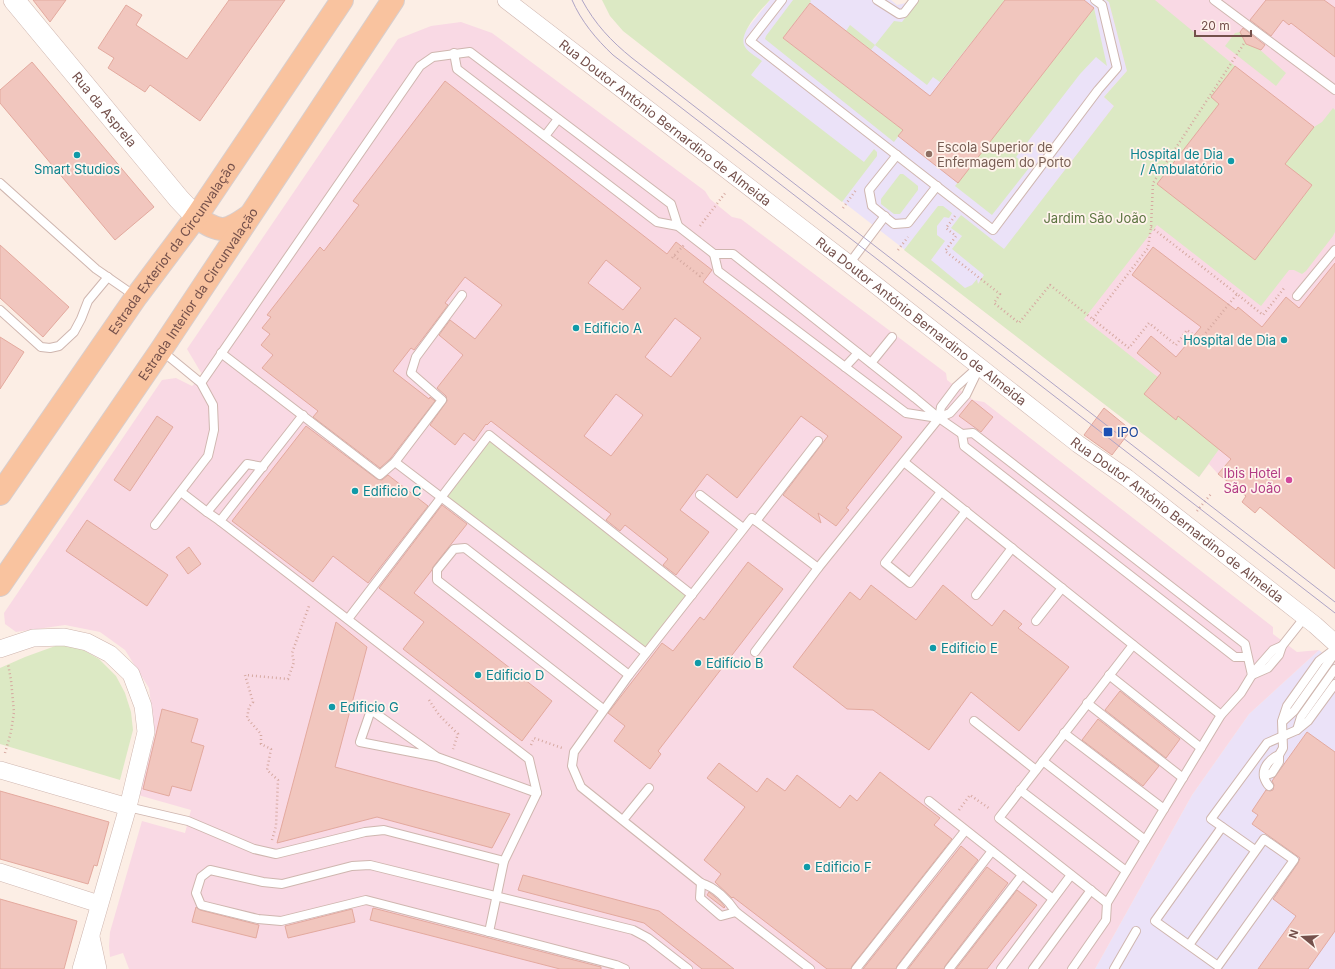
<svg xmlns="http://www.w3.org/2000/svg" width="1335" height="969" font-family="Inter,sans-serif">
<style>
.education{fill:#ebe2f8}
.medical{fill:#f9d9e4}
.green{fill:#dce9c4}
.building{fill:#f1c6be;stroke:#e3a99e;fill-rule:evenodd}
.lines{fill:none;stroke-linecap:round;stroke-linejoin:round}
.service-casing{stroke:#cfb6af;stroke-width:10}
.minor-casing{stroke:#cfb6af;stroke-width:18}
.tertiary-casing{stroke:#cfb6af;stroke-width:22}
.primary-casing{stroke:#d8cecd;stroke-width:24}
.path{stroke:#d6a9a1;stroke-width:2.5;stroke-dasharray:1 3;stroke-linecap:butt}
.service{stroke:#fff;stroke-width:8}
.minor{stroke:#fff;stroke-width:17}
.tertiary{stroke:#fff;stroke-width:21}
.primary{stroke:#f9c39f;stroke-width:22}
.tram{stroke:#aea4c5;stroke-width:1}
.education-dot{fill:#8d6e63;stroke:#fff3ec;stroke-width:1.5}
.culture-dot{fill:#0f9aa8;stroke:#fff3ec;stroke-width:1.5}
.transit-dot{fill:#1a4fb4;stroke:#fff3ec;stroke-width:1.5}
.hotel-dot{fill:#d1479c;stroke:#fff3ec;stroke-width:1.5}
.labels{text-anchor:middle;stroke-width:3.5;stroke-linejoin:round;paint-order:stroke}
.street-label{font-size:13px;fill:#74504b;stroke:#fff3ec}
.education-label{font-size:13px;fill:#785e54;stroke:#fff3ec;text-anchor:start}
.culture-label{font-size:13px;fill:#0d838f;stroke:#fff3ec;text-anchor:start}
.park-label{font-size:13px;fill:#5c7441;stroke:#fff3ec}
.transit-label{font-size:13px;fill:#164399;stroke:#fff3ec;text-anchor:start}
.hotel-label{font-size:13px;fill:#b23c85;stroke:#fff3ec;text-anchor:end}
</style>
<rect width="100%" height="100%" fill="#fceee5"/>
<g class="education">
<polygon points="770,0 891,0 897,5 906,3 909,0 1106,0 1109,2 1127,71 1104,97 1115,106 967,298 699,90"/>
<polygon points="1319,650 1335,664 1335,969 1095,969 1192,795 1249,714"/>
</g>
<g class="medical">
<polygon points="1106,0 1335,0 1335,330 1218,474 1209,464 1199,477 967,298 1114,106 1104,97 1127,71 1109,2"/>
<polygon points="461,22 492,33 705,191 710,199 732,217 741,219 946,373 947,380 973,400 984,402 1273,627 1273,634 1297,652 1319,650 1249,714 1192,795 1095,969 129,969 123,953 110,957 109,946 110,932 142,821 185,833 191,810 138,795 155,735 149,688 125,650 100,632 65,625 16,632 5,624 4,613 162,380 176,378 192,386 203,376 187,349 398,39 431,26"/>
</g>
<g class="green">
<path d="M602 0H770C761 10 737 34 745 47 749 53 757 57 762 61L751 75 864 162 874 149 877 152V156L842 202 623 31 610 16Z"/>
<polygon points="793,0 810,0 811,1 783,38 903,130 894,142 765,39 766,36"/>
<polygon points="919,0 1005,0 940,82 933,77 927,85 875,45 871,50 846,31 850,25 875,45 894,21 902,22"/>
<polygon points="1106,0 1155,0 1235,66 1211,97 1219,104 1157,184 1255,259 1312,185 1285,164 1314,127 1322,122 1333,108 1335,110 1335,232 1333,236 1306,271 1302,274 1294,270 1289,270 1261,306 1157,225 1084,319 1230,434 1199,477 904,250 938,206 943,206 952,213 949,218 944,217 937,226 937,235 945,241 931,260 965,288 972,285 977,279 978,284 984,275 952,249 962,236 951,228 961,215 1004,249 1114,106 1104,97 1127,71 1109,2"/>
<polygon points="1094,8 1107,66 1096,57 1080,74 1016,157 1029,168 992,215 955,186"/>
<polygon points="1240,32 1286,73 1276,86 1225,46 1235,33"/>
<polygon points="900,174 903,174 918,186 918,190 900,214 894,214 881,204 881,199"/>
<polygon points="489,435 692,595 646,653 441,497"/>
<polygon points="58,645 78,647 99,659 116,676 125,693 131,712 133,730 120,780 0,744 0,668 25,657"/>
</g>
<g class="building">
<polygon points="33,0 66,0 50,22"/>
<polygon points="229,0 285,0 200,121 150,85 145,92 108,68 114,58 98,48 126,5 142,15 136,25 187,59"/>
<polygon points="1005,0 1084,0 1094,8 958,183 898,136 903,130 783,38 810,3 930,96"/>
<polygon points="1266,0 1324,0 1335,8 1335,57 1291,23 1289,25 1283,20 1271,36 1250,20"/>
<polygon points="1243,28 1265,45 1261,50 1246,44 1240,32"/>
<polygon points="32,62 154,207 115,240 0,103 0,90"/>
<polygon points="1235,66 1314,127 1285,164 1312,185 1255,260 1157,184 1219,104 1211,97"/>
<path d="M445 81 667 254 676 242 712 270 703 282 902 437 846 508 849 510 836 526 818 513 821 523 783 495 828 436 801 416 737 498 707 474 680 510 709 532 676 575 663 565 668 559 625 525 620 531 606 520 611 514 491 421 487 425 486 424 474 441 464 433 455 445 430 425 447 401 446 396 437 388 463 355 439 335 450 320 475 339 502 305 465 277 445 303 448 305 430 329 414 350 411 348 393 371 429 399 430 397 435 401 391 458 380 468 313 417 318 411 262 368 273 355 261 345 270 334 262 328 271 317 267 315 320 247 324 251 359 205 353 201ZM606 260 641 288 623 310 588 283ZM675 318 701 338 671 377 645 357ZM616 394 643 415 611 456 584 436Z"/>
<polygon points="0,245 69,307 43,337 0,298"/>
<polygon points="1153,247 1236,310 1238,307 1262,327 1286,297 1299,308 1335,263 1335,569 1260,507 1255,513 1242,502 1246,496 1218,474 1231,459 1178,416 1176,420 1144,394 1161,373 1137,353 1151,336 1176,357 1201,327 1132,275"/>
<polygon points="0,337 24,352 0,389"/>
<polygon points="972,400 993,417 981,432 959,416"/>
<polygon points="1104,408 1131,430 1112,455 1084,435"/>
<polygon points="157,416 173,427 130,491 114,480"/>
<polygon points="306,426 377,479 382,480 388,475 428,506 368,583 333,556 313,582 232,521"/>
<polygon points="442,505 467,524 433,567 432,570 414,593 552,701 522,741 403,649 424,622 379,588"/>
<polygon points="87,520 168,575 147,606 66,551"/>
<polygon points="189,547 201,564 188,574 176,557"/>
<polygon points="748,562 783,589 658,751 661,754 650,769 614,741 625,726 608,713 662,643 673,651 700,617 704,620"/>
<polygon points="871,585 916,620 943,585 992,626 1004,610 1022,624 1018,628 1069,667 1019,731 971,692 929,750 873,710 847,709 793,667 850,592 860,600"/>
<polygon points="336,622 367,647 335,767 510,814 492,848 377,817 277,843"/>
<polygon points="1120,691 1180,739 1166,758 1105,710"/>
<polygon points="162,709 198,719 191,742 204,746 191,791 172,786 169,796 143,789"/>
<polygon points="1098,719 1159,766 1143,786 1082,740"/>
<polygon points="1307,732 1335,752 1335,931 1308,969 1258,969 1296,916 1273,899 1298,863 1300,858 1252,824 1258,815 1252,811 1266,790 1270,791 1273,790 1274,785 1272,781"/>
<polygon points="719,763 757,792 767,778 785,791 797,775 840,808 850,795 857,801 880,772 940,818 934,825 952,839 852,966 851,969 827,969 733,897 732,898 715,882 721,874 704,860 745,807 707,778"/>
<polygon points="0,791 109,822 97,866 94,865 88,884 0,859"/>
<polygon points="961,846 978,860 897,966 896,969 863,969"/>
<polygon points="987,867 1008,883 945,966 944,969 908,969"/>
<polygon points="523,875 659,911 734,969 702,969 644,923 518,890"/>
<polygon points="1017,890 1037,905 987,969 956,969"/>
<polygon points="709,892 721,902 725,907 724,908 707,895"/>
<polygon points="0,899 77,921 64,969 0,969"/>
<polygon points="196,907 200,910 259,925 256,938 192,922"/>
<polygon points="373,908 601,967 601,969 560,969 370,920"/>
<polygon points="352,909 355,922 288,938 285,926"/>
</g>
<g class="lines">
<defs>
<g id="service">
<polyline points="782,0 750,41 993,230 1098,90 1117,68 1102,5 1095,0"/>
<polyline points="877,0 899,14 904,13 914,0"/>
<polyline points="1214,0 1335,90"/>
<polyline points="454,53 457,69 657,222 678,226 714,254 733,254 915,398 939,418 962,434 973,433 1245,644 1252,675 1241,693 1221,715 1107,903 1106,920 1072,969"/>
<polyline points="545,136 558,119"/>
<polyline points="897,155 869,190 872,206 894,224 908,223 937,186"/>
<polyline points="0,183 96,269 135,296"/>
<polyline points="714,254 718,271 906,413 938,418"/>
<polyline points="849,264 885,216"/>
<polyline points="1297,296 1335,250"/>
<polyline points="0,310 41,347 50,348 59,346 74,332 81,319 88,301 108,277"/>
<polyline points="221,353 380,475 395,462 646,653"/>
<polyline points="871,363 892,337"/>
<polyline points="845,367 858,353"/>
<polyline points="201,383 420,66 433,57 470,52 671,204 678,226"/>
<polyline points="303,415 220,521 529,759 537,793 504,861 489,932"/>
<polyline points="939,418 941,407 956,387 976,369"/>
<polyline points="962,434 964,446 1235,657 1247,657"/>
<polyline points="395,462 442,400 411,373 416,357 462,295"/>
<polyline points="904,462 1221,715"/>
<polyline points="181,492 207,512"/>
<polyline points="941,492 885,563 910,583 966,511"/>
<polyline points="700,495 743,528"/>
<polyline points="220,521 207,512 247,464 263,467"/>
<polyline points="756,521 818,441"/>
<polyline points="155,525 208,456 214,430 213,405 201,383 162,351"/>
<polyline points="976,595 1012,548"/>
<polyline points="348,619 489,435 692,595"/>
<polyline points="1036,621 1062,588"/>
<polyline points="755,652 818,568 939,418 950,413 966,395 980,366"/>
<polyline points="1252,674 1273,650 1282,646"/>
<polyline points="1109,675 1201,748"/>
<polyline points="1252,675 1268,668 1279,655 1282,646 1305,617"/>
<polyline points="1087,703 1183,778"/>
<polyline points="603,709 437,580 437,570 454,549 465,548 629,675"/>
<polyline points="974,721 1036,770"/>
<polyline points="1283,721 1294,711 1335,653"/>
<polyline points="1297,730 1301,717 1335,669"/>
<polyline points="1064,733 1164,809"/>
<polyline points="437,757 360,742 371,710 437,757 537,793"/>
<polyline points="1043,761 1145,840"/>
<polyline points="1264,776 1272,773 1279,762 1279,755 1283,748 1282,721 1287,706 1319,661 1335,649"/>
<path d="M1269 786C1267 784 1265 780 1264 777 1262 767 1271 758 1279 755"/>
<polyline points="1020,790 1126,871"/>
<polyline points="929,801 1053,899"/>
<polyline points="128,807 188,821 254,849 276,854 365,832 384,830 504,861"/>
<polyline points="623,820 649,788"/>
<polyline points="1255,850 1211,819 1267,743 1297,730 1308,721 1335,684"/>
<polyline points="701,883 700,898 721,916 736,912"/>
<polyline points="1107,903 999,818 1133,645"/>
<polyline points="1189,945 1264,839 1294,860 1218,966 1155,921 1222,827"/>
<polyline points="625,969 616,965 366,900 281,921 258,919 201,905 196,893 201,877 210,870 263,882 282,884 352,866 370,865 633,930 648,938 688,969"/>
<path d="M810 969 736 912C728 900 715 887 701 883L581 787 572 766 574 752 629 675 752 518 818 568"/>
<polyline points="856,969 965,831"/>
<polyline points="901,969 992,851"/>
<polyline points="949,969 1022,875"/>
<polyline points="1001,969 1071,875"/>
<polyline points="1033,969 1091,890"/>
<polyline points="1114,969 1136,931"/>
</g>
<g id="minor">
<path id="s1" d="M506 0 849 264 1078 444 1127 478 1315 625 1335 643"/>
<polyline points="0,649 33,638 64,637 87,642 110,654 131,674 143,706 146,732 128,807 81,969"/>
<polyline points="0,770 128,807"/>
<polyline points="0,872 99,904"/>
<polyline points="91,937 98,969"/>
</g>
<g id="tertiary">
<path id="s2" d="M14 0 179 199 196 217"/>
</g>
<g id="primary">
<path d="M196 217C221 234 226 232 249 216"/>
<path id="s3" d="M0 494 136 297 196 217 342 0"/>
<path id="s4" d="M0 585 161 350 393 0"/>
</g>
</defs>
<use href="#service" class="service-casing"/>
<use href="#minor" class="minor-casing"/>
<use href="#tertiary" class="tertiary-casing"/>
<use href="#primary" class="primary-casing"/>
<g class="path">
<polyline points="843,208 856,190"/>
<polyline points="955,216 946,228 956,236 945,251 1000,294 994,303 1019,323 1050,285 1129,348 1149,323 1176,345 1187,330 1200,340 1237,294 1263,315 1285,287"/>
<polyline points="700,226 726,192"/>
<polyline points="1151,227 1237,294"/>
<polyline points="898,250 908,237"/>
<polyline points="674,256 700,276 704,271"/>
<polyline points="672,258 684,245"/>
<polyline points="1093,319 1148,248 1151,227 1153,183 1245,42"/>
<polyline points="1197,511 1211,494"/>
<polyline points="429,700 439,715 458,734 453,749"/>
<polyline points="531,745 534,738 562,748"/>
<polyline points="5,753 11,732 14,712 11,680 8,664"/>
<polyline points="959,810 970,795 990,809"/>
<polyline points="272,840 276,826 278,780 267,770 271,749 261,744 261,734 247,718 249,707 253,702 245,675 288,679 294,662 292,653 309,606"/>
</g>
<use href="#service" class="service"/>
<use href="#minor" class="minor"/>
<use href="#tertiary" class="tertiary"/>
<use href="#primary" class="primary"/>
<g class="tram">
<path d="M572 0C581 21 596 39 613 55L1335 613"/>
<path d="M582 0C595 24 611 41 632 58L1335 602"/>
</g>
</g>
<circle class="education-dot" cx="929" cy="154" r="4"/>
<g class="culture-dot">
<circle cx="77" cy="155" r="4"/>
<circle cx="1231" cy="161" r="4"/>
<circle cx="576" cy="328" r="4"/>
<circle cx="1284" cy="340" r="4"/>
<circle cx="355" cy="491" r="4"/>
<circle cx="933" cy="648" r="4"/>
<circle cx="698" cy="663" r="4"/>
<circle cx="478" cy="675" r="4"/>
<circle cx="332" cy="707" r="4"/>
<circle cx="807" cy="867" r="4"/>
</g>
<rect class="transit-dot" x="1103" y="427" width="10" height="10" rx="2"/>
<circle class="hotel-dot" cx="1289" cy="480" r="4"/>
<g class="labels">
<g class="street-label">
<text dy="5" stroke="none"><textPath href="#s2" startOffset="142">Rua da Asprela</textPath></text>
<text dy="5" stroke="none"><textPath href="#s1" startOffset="201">Rua Doutor António Bernardino de Almeida</textPath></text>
<text dy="5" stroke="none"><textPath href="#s3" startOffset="300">Estrada Exterior da Circunvalação</textPath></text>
<text dy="5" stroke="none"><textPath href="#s4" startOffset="352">Estrada Interior da Circunvalação</textPath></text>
<text dy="5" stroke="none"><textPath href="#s1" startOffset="525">Rua Doutor António Bernardino de Almeida</textPath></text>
<text dy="5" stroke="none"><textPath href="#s1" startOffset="849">Rua Doutor António Bernardino de Almeida</textPath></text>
</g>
<g class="education-label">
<text x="937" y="152">Escola Superior de<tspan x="937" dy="15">Enfermagem do Porto</tspan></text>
</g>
<g class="culture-label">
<text x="1223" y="159" text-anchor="end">Hospital de Dia<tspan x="1223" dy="15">/ Ambulatório</tspan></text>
<text x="77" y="174" text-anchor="middle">Smart Studios</text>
<text x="584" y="333">Edificio A</text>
<text x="1276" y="345" text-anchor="end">Hospital de Dia</text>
<text x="363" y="496">Edificio C</text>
<text x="941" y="653">Edificio E</text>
<text x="706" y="668">Edifício B</text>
<text x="486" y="680">Edificio D</text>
<text x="340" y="712">Edificio G</text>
<text x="815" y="872">Edificio F</text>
</g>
<g class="park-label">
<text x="1095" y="223">Jardim São João</text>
</g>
<g class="transit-label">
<text x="1117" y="437">IPO</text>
</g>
<g class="hotel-label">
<text x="1281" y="478">Ibis Hotel<tspan x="1281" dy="15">São João</tspan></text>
</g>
</g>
<g transform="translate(1303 937) rotate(288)" stroke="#fff3ec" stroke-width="3" paint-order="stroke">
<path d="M0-3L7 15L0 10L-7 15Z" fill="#74504b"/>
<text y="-6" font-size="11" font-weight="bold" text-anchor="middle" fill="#74504b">N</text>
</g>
<path d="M1195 30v6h56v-6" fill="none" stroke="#74504b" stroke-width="2"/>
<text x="1201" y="30" font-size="12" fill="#74504b" stroke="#fff3ec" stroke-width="3" paint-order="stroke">20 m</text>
</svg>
